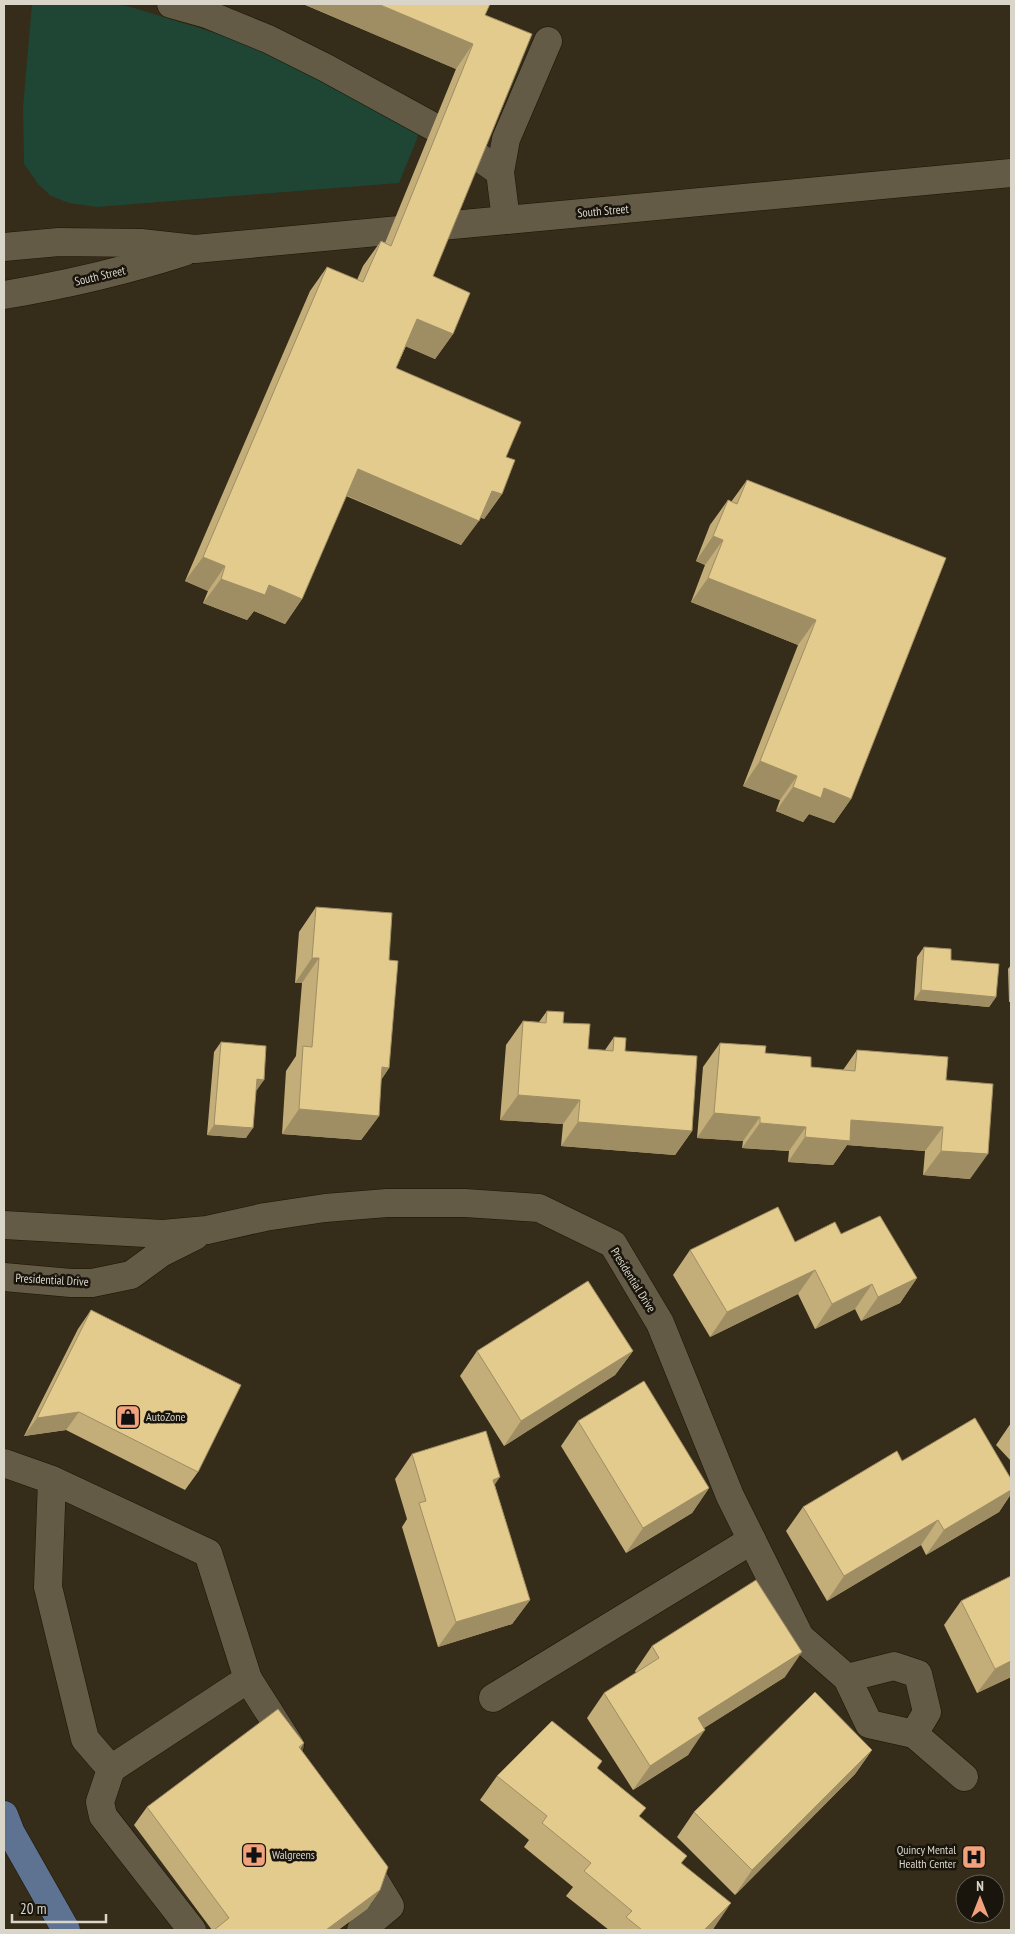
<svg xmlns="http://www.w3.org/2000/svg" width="1015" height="1934" font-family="'PT Sans Narrow',sans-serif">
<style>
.green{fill:#1f4534}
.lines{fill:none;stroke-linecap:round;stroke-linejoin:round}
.minor-casing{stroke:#1c1503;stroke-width:29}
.major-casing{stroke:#1c1503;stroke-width:29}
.minor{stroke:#645b46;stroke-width:28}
.major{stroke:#5e7292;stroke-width:28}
.wall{fill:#c3ae79}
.shaded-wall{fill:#9f8d63}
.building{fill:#e3ca8d;stroke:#9f8d63}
.labels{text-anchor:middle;stroke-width:5;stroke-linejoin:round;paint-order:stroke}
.street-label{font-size:12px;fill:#dad5c9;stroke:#19150d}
.poi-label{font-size:12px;fill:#dad5c9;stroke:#19150d;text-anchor:start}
</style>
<rect width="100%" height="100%" fill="#352c19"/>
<polygon class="green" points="32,4 112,4 131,7 248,43 363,98 419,134 399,183 97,207 69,203 51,196 38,184 24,164 23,107"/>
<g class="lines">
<defs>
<g id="minor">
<polyline points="171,4 207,14 268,39 326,68 443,132 500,172"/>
<polyline points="506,220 500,172 506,139 548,41"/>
<polyline points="4,247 59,242 141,243 195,249 1011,173"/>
<path d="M4 295C65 285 125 271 184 252"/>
<polyline points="4,1225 163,1234 207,1230 265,1217 325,1208 387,1203 465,1203 539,1208 613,1244 660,1323 730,1496 800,1637 847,1678 894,1666 918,1674 927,1712 914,1734 869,1724 847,1678"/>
<polyline points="4,1277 71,1283 92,1283 131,1275 161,1253 195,1236"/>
<polyline points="4,1463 52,1480 208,1553 248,1679 111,1769 85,1739 48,1587 52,1480"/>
<polyline points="248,1679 290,1745"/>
<polyline points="493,1698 752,1540"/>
<polyline points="914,1734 964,1777"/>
<polyline points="111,1769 100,1802 103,1816 192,1930"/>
<polyline points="361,1930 390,1906 361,1858"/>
</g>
<polyline id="major" points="4,1815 11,1833 66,1930"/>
</defs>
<use href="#minor" class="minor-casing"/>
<use href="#major" class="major-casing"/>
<use href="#minor" class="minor"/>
<use href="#major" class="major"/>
</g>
<g class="wall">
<polygon points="303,4 490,4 485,15 433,276 453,334 435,359 406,346 396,368 506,457 502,494 484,519 480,517 461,545 346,496 302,599 285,624 254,611 247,620 203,603 208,591 185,581 310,291 327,267 357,280 363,266 381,241 385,243 456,69"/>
<polygon points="747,480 946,558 851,799 834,823 809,814 803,822 776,811 780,800 743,786 798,645 691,602 705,565 696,561 710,525 728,500 731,502"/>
<polygon points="316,907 389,960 389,1068 381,1080 379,1116 361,1140 282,1134 286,1071 296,1056 302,983 295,983 299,932"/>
<polygon points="924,947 951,960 996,997 989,1007 914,1000 917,957"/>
<polygon points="1011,965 1011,1002 1009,1002 1008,969"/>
<polygon points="547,1011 563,1023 588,1049 605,1050 614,1037 692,1131 675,1155 561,1146 563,1124 500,1120 506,1045 523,1021 539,1022"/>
<polygon points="221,1042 257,1090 256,1090 246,1138 207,1135 214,1052"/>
<polygon points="720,1043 765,1053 811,1067 843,1070 857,1050 946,1080 970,1179 923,1175 925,1151 847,1145 833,1165 788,1162 789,1151 742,1148 743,1141 697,1138 703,1067"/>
<polygon points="841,1234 917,1278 900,1303 861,1321 855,1309 815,1329 798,1294 710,1337 673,1275 690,1250 795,1242"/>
<polygon points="91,1310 198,1472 185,1490 66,1430 24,1436 78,1329"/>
<polygon points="477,1351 633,1351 615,1375 504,1446 460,1376"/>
<polygon points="578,1421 709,1488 692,1513 626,1553 561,1446"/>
<polygon points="1011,1423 1011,1461 996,1445"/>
<polygon points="412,1454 495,1486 530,1600 512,1624 438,1647 402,1527 407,1519 395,1479"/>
<polygon points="902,1461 1011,1479 1011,1494 999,1512 926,1555 921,1545 827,1601 786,1531 803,1507"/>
<polygon points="961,1601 1011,1677 977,1693 944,1625"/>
<polygon points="652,1646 785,1677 704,1728 688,1755 633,1790 587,1718 604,1693 636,1673 635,1671"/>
<polygon points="304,1743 300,1749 380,1890 367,1909 338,1930 212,1930 134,1825 147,1807"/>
<polygon points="872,1750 855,1774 735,1895 677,1837 694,1812"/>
<polygon points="602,1761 597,1768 640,1817 682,1863 714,1928 712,1930 609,1930 566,1896 573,1887 524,1847 529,1840 480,1800 497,1776"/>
</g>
<g class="shaded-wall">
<polygon points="303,4 378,4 473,44 456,69"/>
<polygon points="417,319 453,334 435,359 400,344"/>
<polygon points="358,469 479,521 461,545 341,493"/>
<polygon points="492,491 502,494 484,519 475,515"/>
<polygon points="713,536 723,540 705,565 696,561"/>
<polygon points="203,557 225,566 208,591 185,581"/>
<polygon points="708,578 816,620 798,645 691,602"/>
<polygon points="221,579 269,585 302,599 285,624 254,611 247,620 203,603"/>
<polygon points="760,761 797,776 780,800 743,786"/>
<polygon points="793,787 824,788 851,799 834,823 809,814 803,822 776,811"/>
<polygon points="312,958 319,958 302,983 295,983"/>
<polygon points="921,990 996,997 989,1007 914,1000"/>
<polygon points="382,1067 389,1068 372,1093"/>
<polygon points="257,1079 264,1080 257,1090 250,1089"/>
<polygon points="518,1095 580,1100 563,1124 500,1120"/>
<polygon points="299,1109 379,1116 361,1140 282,1134"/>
<polygon points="714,1113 760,1117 743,1141 697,1138"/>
<polygon points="851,1120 943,1127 925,1151 847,1145 833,1165 788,1162 805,1137"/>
<polygon points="578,1122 692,1131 675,1155 561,1146"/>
<polygon points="760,1123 806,1127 789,1151 742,1148"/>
<polygon points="214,1125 253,1128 246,1138 207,1135"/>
<polygon points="941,1151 988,1154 970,1179 923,1175"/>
<polygon points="815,1270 798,1294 710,1337 727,1312"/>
<polygon points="917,1278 900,1303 861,1321 878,1297"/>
<polygon points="872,1284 855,1309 815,1329 832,1304"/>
<polygon points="633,1351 615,1375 504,1446 521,1421"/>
<polygon points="79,1412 66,1430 24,1436 37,1418"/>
<polygon points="500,1477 483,1502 493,1480"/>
<polygon points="709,1488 692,1513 626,1553 643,1528"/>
<polygon points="1011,1490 1011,1494 999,1512 926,1555 944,1530"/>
<polygon points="938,1520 921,1545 827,1601 844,1576"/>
<polygon points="530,1600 512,1624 438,1647 456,1622"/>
<polygon points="802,1652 785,1677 680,1743 698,1718"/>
<polygon points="1011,1661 1011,1677 977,1693 995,1669"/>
<polygon points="705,1730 688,1755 633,1790 650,1766"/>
<polygon points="872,1750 855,1774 735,1895 752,1870"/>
<polygon points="380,1890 367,1909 338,1930 326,1930"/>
<polygon points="731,1903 714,1928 712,1930 704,1930"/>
</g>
<g class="building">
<polygon points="378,4 490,4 485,15 532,34 433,276 470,293 453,334 417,319 396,368 521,422 506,457 515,460 502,494 492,491 479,521 358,469 302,599 269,585 265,595 221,579 225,566 203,557 327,267 363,282 381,241 391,246 473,44"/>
<polygon points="747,480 946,558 851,799 824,788 821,798 793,787 797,776 760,761 816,620 708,578 723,540 713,536 728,500 737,504"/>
<polygon points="316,907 392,913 389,960 398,961 389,1068 382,1067 379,1116 299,1109 303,1046 312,1047 319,958 312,958"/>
<polygon points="924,947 951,949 951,960 999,964 996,997 921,990"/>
<polygon points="547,1011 564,1012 563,1023 590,1024 588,1049 613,1051 614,1037 626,1038 625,1051 697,1056 692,1131 578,1122 580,1100 518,1095 523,1021 546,1023"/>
<polygon points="221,1042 266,1046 264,1080 257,1079 253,1128 214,1125"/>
<polygon points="720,1043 766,1046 765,1053 811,1057 811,1067 855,1071 857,1050 948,1057 946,1080 993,1084 988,1154 941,1151 943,1127 851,1120 850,1141 805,1137 806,1127 760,1123 760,1117 714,1113"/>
<polygon points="778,1207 795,1242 835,1222 841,1234 880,1216 917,1278 878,1297 872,1284 832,1304 815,1270 727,1312 690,1250"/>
<polygon points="588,1281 633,1351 521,1421 477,1351"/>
<polygon points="91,1310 241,1385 198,1472 79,1412 37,1418"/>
<polygon points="644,1381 709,1488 643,1528 578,1421"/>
<polygon points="975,1418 1011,1479 1011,1490 944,1530 938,1520 844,1576 803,1507 897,1451 902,1461"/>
<polygon points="486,1431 500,1477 493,1480 530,1600 456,1622 419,1503 426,1501 412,1454"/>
<polygon points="1011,1576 1011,1661 995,1669 961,1601"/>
<polygon points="756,1580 802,1652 698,1718 705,1730 650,1766 604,1693 659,1658 652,1646"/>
<polygon points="815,1692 872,1750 752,1870 694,1812"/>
<polygon points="278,1709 304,1743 299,1747 388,1867 380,1890 326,1930 214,1930 229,1918 147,1807"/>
<polygon points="552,1721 602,1761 597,1768 646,1808 639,1816 687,1856 681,1863 731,1903 704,1930 642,1930 626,1917 632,1911 584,1871 591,1863 542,1823 547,1816 497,1776"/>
</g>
<defs>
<symbol id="shop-square" viewBox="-11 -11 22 22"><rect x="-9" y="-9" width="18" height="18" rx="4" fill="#f1a17c" stroke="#19150d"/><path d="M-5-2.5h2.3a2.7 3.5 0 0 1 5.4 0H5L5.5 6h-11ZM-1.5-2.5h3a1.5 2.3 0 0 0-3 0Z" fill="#111"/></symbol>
<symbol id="pharmacy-square" viewBox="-11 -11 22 22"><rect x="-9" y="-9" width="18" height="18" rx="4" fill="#f1a17c" stroke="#19150d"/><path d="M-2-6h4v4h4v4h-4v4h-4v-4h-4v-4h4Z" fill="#111"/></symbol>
<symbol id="hospital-square" viewBox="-11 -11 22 22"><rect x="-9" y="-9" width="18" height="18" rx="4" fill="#f1a17c" stroke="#19150d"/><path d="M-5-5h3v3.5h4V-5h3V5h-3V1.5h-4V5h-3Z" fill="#111"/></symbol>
</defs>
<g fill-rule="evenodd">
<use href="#shop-square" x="114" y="1403" width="28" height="28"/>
<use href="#pharmacy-square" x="240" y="1841" width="28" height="28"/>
<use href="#hospital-square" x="960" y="1843" width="28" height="28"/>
</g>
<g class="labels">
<g class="street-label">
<text transform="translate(603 211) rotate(-5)" y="4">South Street</text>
<text transform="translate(100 276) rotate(-13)" y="4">South Street</text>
<text transform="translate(52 1280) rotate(3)" y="4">Presidential Drive</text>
<text transform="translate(633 1280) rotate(58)" y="4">Presidential Drive</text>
</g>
<g class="poi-label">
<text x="146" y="1421">AutoZone</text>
<text x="956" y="1854" text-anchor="end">Quincy Mental<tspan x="956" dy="14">Health Center</tspan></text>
<text x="272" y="1859">Walgreens</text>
</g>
</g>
<rect width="1015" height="1934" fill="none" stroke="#dad5c9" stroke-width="10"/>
<g transform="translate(980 1899)"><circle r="24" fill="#19150d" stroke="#666258"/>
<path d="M0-4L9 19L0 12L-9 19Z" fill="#f1a17c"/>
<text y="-8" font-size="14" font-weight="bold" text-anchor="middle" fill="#dad5c9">N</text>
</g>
<path d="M12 1914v8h94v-8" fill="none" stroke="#dad5c9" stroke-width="2.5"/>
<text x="20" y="1914" font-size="15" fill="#dad5c9" stroke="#19150d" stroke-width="4" paint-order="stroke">20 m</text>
</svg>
